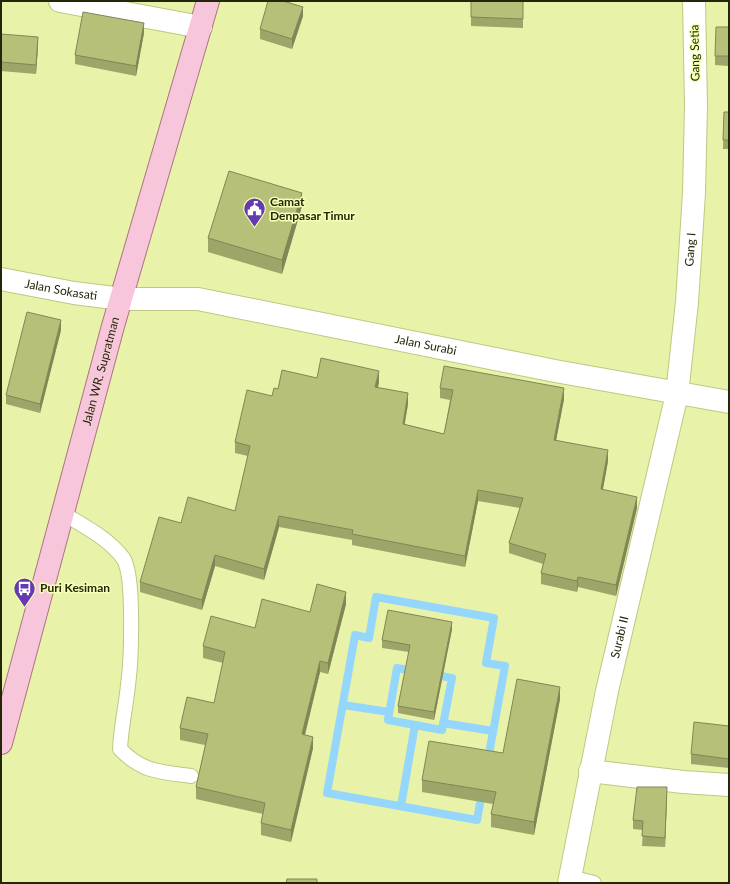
<svg xmlns="http://www.w3.org/2000/svg" width="730" height="884" font-family="Lato,sans-serif">
<style>
.lines{fill:none;stroke-linecap:round;stroke-linejoin:round}
.stream{stroke:#94d6fc;stroke-width:8}
.lane-casing{stroke:#bfc880;stroke-width:16}
.street-casing{stroke:#bfc880;stroke-width:24}
.primary-casing{stroke:#ab7580;stroke-width:24}
.lane{stroke:#fff;stroke-width:14}
.street{stroke:#fff;stroke-width:22}
.primary{stroke:#f8c6da;stroke-width:22}
.wall{fill:#9da568}
.shaded-wall{fill:#808655}
.building{fill:#b7c079;stroke:#808655}
.labels{text-anchor:middle;stroke-width:3;stroke-linejoin:round;paint-order:stroke}
.street-label{font-size:12px;fill:#232608;stroke:#f5ffb5}
.poi-label{font-size:12px;font-weight:bold;fill:#232608;stroke:#f5ffb5;text-anchor:start}
</style>
<rect width="100%" height="100%" fill="#e8f2a8"/>
<g class="lines">
<g class="stream">
<polygon points="376,597 494,618 486,663 505,666 477,820 327,793 355,635 369,638"/>
<polygon points="397,668 452,678 442,730 388,720"/>
<polyline points="343,705 389,712"/>
<polyline points="443,723 493,731"/>
<polyline points="401,806 415,725"/>
</g>
<defs>
<g id="lane">
<path d="M64 514C84 526 109 539 123 558 135 574 131 663 128 685 126 706 121 727 120 749 142 772 160 772 191 776"/>
<polyline points="570,877 594,883"/>
</g>
<g id="street">
<polyline points="60,1 201,27"/>
<path id="s1" d="M1 279 74 293 122 299H198L555 371 729 402"/>
<polyline points="590,771 683,782 729,785"/>
<path id="s2" d="M569 883 607 691 677 394 687 302 694 193 696 106 694 1"/>
</g>
<g id="primary">
<path id="s3" d="M1 743 113 326 208 1"/>
</g>
</defs>
<use href="#lane" class="lane-casing"/>
<use href="#street" class="street-casing"/>
<use href="#primary" class="primary-casing"/>
<use href="#lane" class="lane"/>
<use href="#street" class="street"/>
<use href="#primary" class="primary"/>
</g>
<g class="wall">
<polygon points="523,1 523,28 471,26 471,17"/>
<polygon points="303,16 292,49 260,39 260,29"/>
<polygon points="729,27 729,66 715,65 715,56"/>
<polygon points="144,33 136,76 75,64 75,55"/>
<polygon points="1,34 38,46 36,74 1,71"/>
<polygon points="724,112 729,112 729,149 723,149"/>
<polygon points="302,206 282,274 208,252 208,238"/>
<polygon points="61,330 40,413 6,404 6,395"/>
<polygon points="317,378 379,382 378,388 408,404 404,424 444,434 450,400 440,398 440,388 564,399 556,440 608,461 603,489 637,508 616,596 578,587 577,592 541,584 541,573 543,564 509,553 509,543 520,508 478,501 465,567 352,545 352,540 279,527 264,580 215,566 202,610 140,592 140,582 181,523 235,511 248,456 235,453 235,442 272,396 278,389"/>
<polygon points="346,604 328,674 320,672 305,735 313,748 291,842 261,835 261,823 263,814 196,799 196,787 205,745 180,740 180,728 214,703 223,663 203,658 203,646 255,628 310,612"/>
<polygon points="452,629 434,720 398,713 398,706 409,652 382,648 382,640"/>
<polygon points="560,699 534,835 491,827 491,814 493,804 422,792 422,780 503,753"/>
<polygon points="729,726 729,768 691,764 691,754"/>
<polygon points="667,796 665,847 642,846 643,830 633,829 633,820"/>
</g>
<g class="shaded-wall">
<polygon points="303,7 303,16 292,49 292,39"/>
<polygon points="144,23 144,33 136,76 136,66"/>
<polygon points="38,37 38,46 36,74 36,65"/>
<polygon points="302,193 302,206 282,274 282,260"/>
<polygon points="61,320 61,330 40,413 40,404"/>
<polygon points="379,371 379,382 375,398 375,387"/>
<polygon points="564,388 564,399 554,451 554,440"/>
<polygon points="408,393 408,404 403,435 403,424"/>
<polygon points="608,450 608,461 601,499 601,489"/>
<polygon points="478,490 478,501 465,567 465,556"/>
<polygon points="637,497 637,508 616,596 616,585"/>
<polygon points="279,516 279,527 264,580 264,569"/>
<polygon points="215,555 215,566 202,610 202,600"/>
<polygon points="578,577 578,587 577,592 577,581"/>
<polygon points="346,592 346,604 328,674 328,663"/>
<polygon points="452,622 452,629 434,720 434,712"/>
<polygon points="320,661 320,672 302,746 302,734"/>
<polygon points="560,687 560,699 534,835 534,822"/>
<polygon points="313,737 313,748 291,842 291,830"/>
<polygon points="667,787 667,796 665,847 665,838"/>
</g>
<g class="building">
<polygon points="268,1 283,1 303,7 292,39 260,29"/>
<polygon points="471,1 523,1 523,19 471,17"/>
<polygon points="83,12 144,23 136,66 75,55"/>
<polygon points="716,27 729,27 729,56 715,56"/>
<polygon points="1,34 38,37 36,65 1,62"/>
<polygon points="724,112 729,112 729,140 723,140"/>
<polygon points="229,171 302,193 282,260 208,238"/>
<polygon points="27,312 61,320 40,404 6,395"/>
<polygon points="321,358 379,371 375,387 408,393 403,424 444,434 453,390 440,388 444,366 564,388 554,440 608,450 601,489 637,497 616,585 578,577 577,581 541,573 546,554 509,543 523,498 478,490 465,556 352,534 353,530 279,516 264,569 215,555 202,600 140,582 159,517 181,523 188,497 235,511 250,446 235,442 247,390 272,396 274,388 278,389 282,370 317,378"/>
<polygon points="317,584 346,592 328,663 320,661 302,734 313,737 291,830 261,823 265,803 196,787 208,734 180,728 187,697 214,703 225,652 203,646 211,616 255,628 262,599 310,612"/>
<polygon points="388,610 452,622 434,712 398,706 410,645 382,640"/>
<polygon points="517,679 560,687 534,822 491,814 496,792 422,780 429,741 503,753"/>
<polygon points="694,722 729,726 729,759 691,754"/>
<polygon points="637,787 667,787 665,838 642,836 643,821 633,820"/>
<polygon points="287,879 317,879 317,883 286,883"/>
</g>
<defs>
<symbol id="civic-pin" viewBox="-11 -11 22 30"><path d="M0 17L-7.5 6A9.5 9.5 0 1 1 7.5 6Z" fill="#6439b1" stroke="#f5ffb5"/><path d="M-.6-6.5H3V-4.5H.6V-3L4-1V1h2V6H-6V1h2V-1L-.6-3ZM-1.2 2.5V6h2.4V2.5Z" fill="#fff"/></symbol>
<symbol id="bus-pin" viewBox="-11 -11 22 30"><path d="M0 17L-7.5 6A9.5 9.5 0 1 1 7.5 6Z" fill="#6439b1" stroke="#f5ffb5"/><path d="M-5-6H5V4H4V6H2V4H-2V6H-4V4H-5ZM-3.5-4V0h7V-4ZM-3.5 1.2v1.5H-2V1.2ZM2 1.2v1.5H3.5V1.2Z" fill="#fff"/></symbol>
</defs>
<g fill-rule="evenodd">
<use href="#civic-pin" x="242" y="196" width="25" height="34"/>
<use href="#bus-pin" x="12" y="576" width="25" height="34"/>
</g>
<g class="labels">
<g class="street-label">
<text transform="translate(695 53) rotate(-91)" y="4">Gang Setia</text>
<text dy="4" stroke="none"><textPath href="#s2" startOffset="646">Gang I</textPath></text>
<text dy="4" stroke="none"><textPath href="#s1" startOffset="61">Jalan Sokasati</textPath></text>
<text dy="4" stroke="none"><textPath href="#s1" startOffset="431">Jalan Surabi</textPath></text>
<text dy="4" stroke="none"><textPath href="#s3" startOffset="385">Jalan WR. Supratman</textPath></text>
<text dy="4" stroke="none"><textPath href="#s2" startOffset="251">Surabi II</textPath></text>
</g>
<g class="poi-label">
<text x="270" y="206">Camat<tspan x="270" dy="14">Denpasar Timur</tspan></text>
<text x="40" y="592">Puri Kesiman</text>
</g>
</g>
<rect width="730" height="884" fill="none" stroke="#232608" stroke-width="4"/>
</svg>
